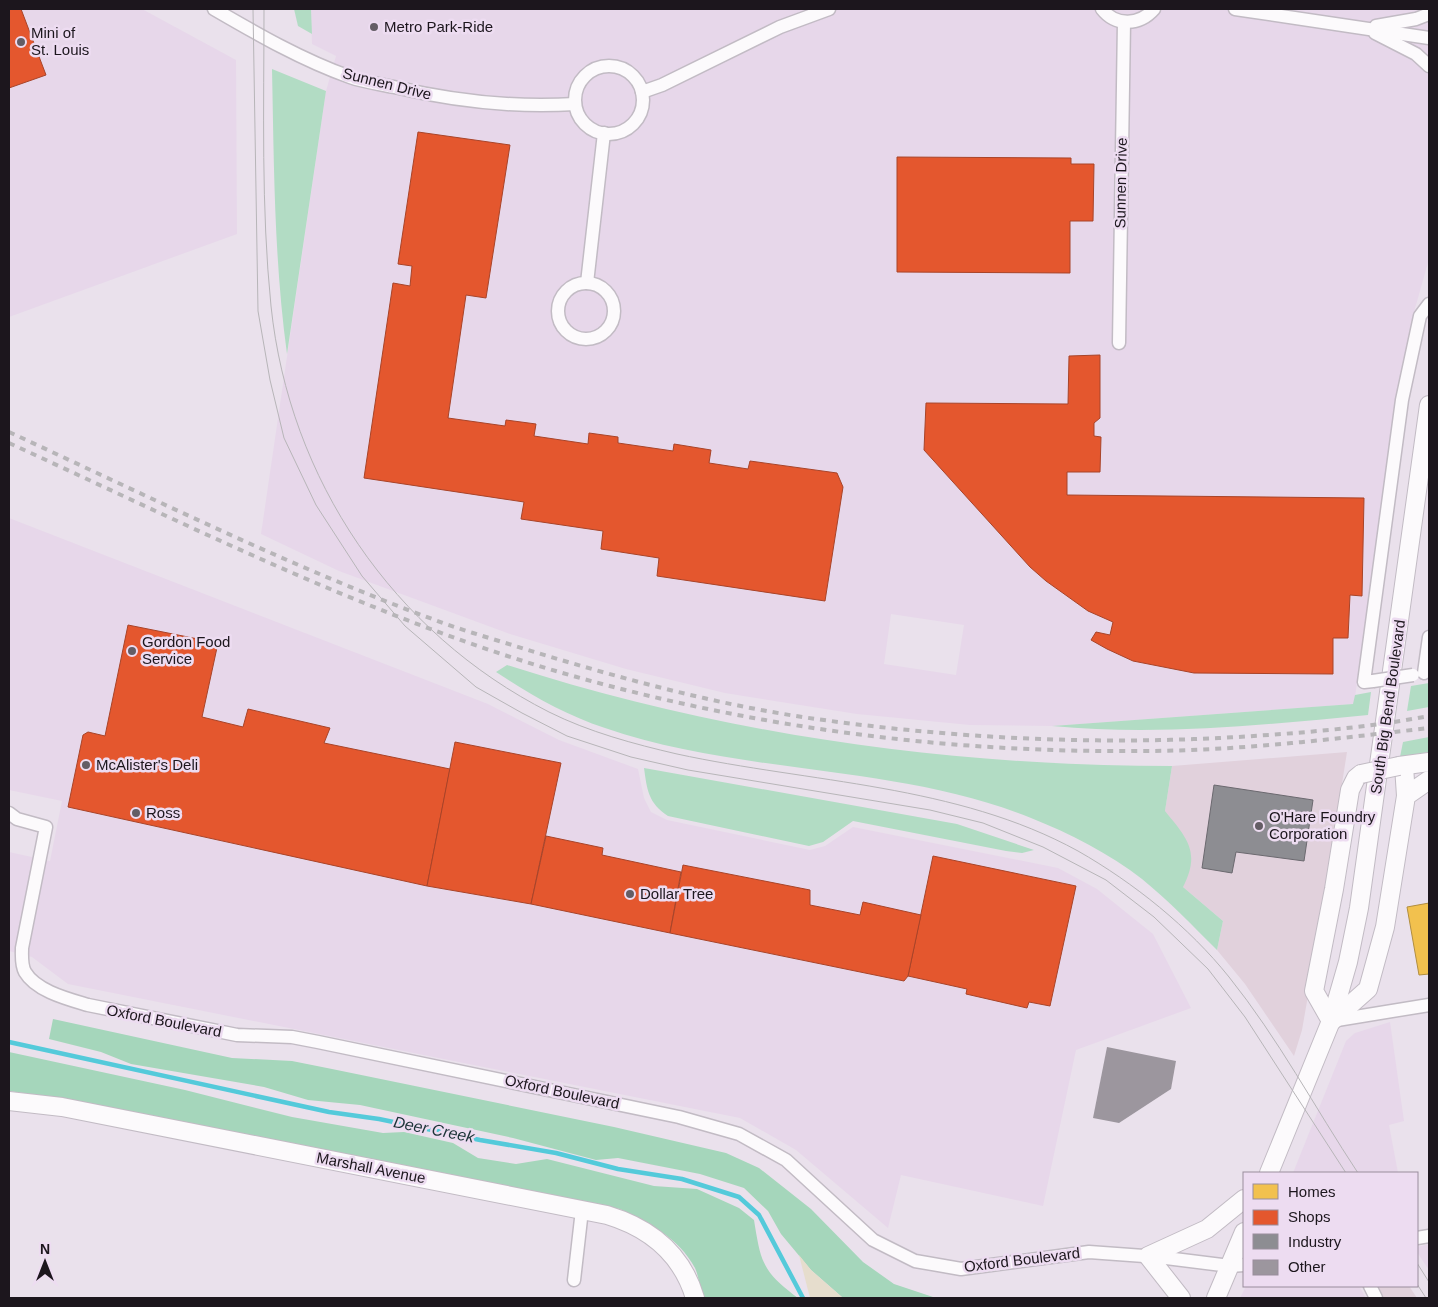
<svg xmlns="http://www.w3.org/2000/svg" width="1438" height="1307" font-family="Helvetica,sans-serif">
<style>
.built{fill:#e7d7ea;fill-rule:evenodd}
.industrial{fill:#e1d1dc}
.green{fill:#b2dcc4}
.forest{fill:#a5d6bb}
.sand{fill:#e6ddcd}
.homes{fill:#f2c14e;stroke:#b28e3f}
.shops{fill:#e4572e;stroke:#a84429}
.industry{fill:#8d8d92;stroke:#6b696f}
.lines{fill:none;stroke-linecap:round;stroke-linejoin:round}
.stream{stroke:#54cada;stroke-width:4.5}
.building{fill:#9c969e}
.street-casing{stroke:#c2bbc4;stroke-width:15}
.secondary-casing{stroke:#c2bbc4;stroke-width:20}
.street{stroke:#fcfafc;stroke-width:12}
.secondary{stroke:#fcfafc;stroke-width:18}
.tram{stroke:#b7b5b8;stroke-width:1}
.rail{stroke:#b7b5b8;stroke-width:4;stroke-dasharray:6 6;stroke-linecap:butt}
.street-bridge-casing{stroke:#c2bbc4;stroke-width:15;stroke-linecap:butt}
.secondary-bridge-casing{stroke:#c2bbc4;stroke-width:20;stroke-linecap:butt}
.street-bridge{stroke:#fcfafc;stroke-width:12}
.secondary-bridge{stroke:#fcfafc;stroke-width:18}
.poi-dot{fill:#645d65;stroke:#eddcf1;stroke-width:2}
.labels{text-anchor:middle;stroke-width:5;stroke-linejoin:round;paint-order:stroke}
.poi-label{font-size:15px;fill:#1c161d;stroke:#eddcf1;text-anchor:start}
.street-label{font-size:15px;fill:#1c161d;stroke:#eddcf1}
.water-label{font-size:16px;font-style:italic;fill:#1b3337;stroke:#eddcf1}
</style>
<rect width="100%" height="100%" fill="#eae1ec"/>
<g class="built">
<polygon points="9,9 142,9 236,60 237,234 9,317"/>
<path d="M311 9H1429V259L1414 312 1392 437 1354 704 1052 726 970 725 857 714 725 693 626 669 510 634 339 571 261 534 326 91 336 56 312 44ZM891 614 964 625 956 675 884 664Z"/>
<polygon points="9,518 488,704 559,740 638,769 644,798 651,812 667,820 810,850 825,846 853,827 1058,868 1097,889 1153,934 1191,1008 1076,1050 1043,1206 901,1175 888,1228 796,1150 740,1118 68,984 32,957 9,951 9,852 50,861 62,801 9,790"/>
<polygon points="1390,1022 1404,1121 1389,1125 1398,1173 1293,1173 1346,1041 1355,1033"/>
<polygon points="1429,1244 1429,1270 1417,1252 1417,1247"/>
<polygon points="1246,1286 1359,1286 1366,1298 1240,1298"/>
</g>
<g class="industrial">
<polygon points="1347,752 1312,973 1302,1030 1294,1056 1245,984 1217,950 1223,921 1183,887 1165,811 1172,766"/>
<polygon points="1377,1286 1409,1286 1417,1298 1384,1298"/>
</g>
<g class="green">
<polygon points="294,9 311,9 312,34 298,26"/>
<path d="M272 69 326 91 287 354C274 259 274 164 272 69Z"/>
<path d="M507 665C722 734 946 766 1172 766L1165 811C1187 838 1201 852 1183 887L1223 921 1217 950C1193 926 1169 901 1142 879 1110 854 1069 833 1031 818 898 764 740 775 605 728 565 715 531 695 496 672Z"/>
<polygon points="1429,683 1429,707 1407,711 1411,686"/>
<path d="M1371 692 1368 715C1263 725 1158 736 1052 726L1353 704 1355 695Z"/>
<polygon points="1429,737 1429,752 1400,757 1403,742"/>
<path d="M644 768 957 824 1034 850 1022 853 1006 851 853 821 823 842 809 846 668 816C648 803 647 789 644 768Z"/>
</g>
<g class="forest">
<polygon points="53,1019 232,1058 292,1061 332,1069 614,1127 726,1153 759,1168 811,1209 863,1262 894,1284 936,1298 843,1298 811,1270 781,1234 768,1211 744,1188 700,1174 618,1158 596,1160 513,1138 360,1105 308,1100 264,1087 131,1064 101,1052 49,1039"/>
<path d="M9 1052 185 1090 292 1117 383 1133 404 1132 453 1143 478 1158 516 1164 547 1159 654 1186 697 1189 739 1208 754 1220C761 1263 762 1271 798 1298H703C700 1289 699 1277 695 1268 679 1238 649 1223 620 1209L57 1098 9 1091Z"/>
</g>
<polygon class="sand" points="799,1255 811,1270 843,1298 810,1298"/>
<polygon class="homes" points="1429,903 1429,974 1419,975 1407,907"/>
<g class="shops">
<polygon points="9,9 21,9 46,75 9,88"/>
<polygon points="418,132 510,145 486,298 466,295 448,418 505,426 506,420 536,424 534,436 588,444 589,433 618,437 618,443 673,451 674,444 711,450 709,463 748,469 750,461 837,473 843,487 825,601 657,576 659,558 601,549 603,531 521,519 524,502 364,478 393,283 410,286 412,266 398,264"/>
<polygon points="897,157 1071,158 1071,164 1094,164 1093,221 1070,221 1070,273 897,272"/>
<polygon points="1100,355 1100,418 1094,423 1094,436 1101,437 1100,472 1067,472 1067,495 1364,498 1362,596 1350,595 1348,638 1333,638 1333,674 1194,673 1133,661 1107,649 1091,640 1096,632 1110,635 1113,622 1088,611 1046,581 1030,567 924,450 926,403 1068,404 1069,356"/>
<polygon points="128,625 218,643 202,717 243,727 248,709 330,728 324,743 450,769 427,886 68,807 83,735 88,732 105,736"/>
<polygon points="455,742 561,763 531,904 427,886"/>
<polygon points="546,836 603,848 602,855 681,872 670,933 531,904"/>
<polygon points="933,856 1076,886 1050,1006 1029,1002 1027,1008 966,994 967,989 908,976"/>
<polygon points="683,865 810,890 810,905 860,915 863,902 921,915 908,976 904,981 670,933"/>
</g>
<polygon class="industry" points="1214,785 1313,800 1304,861 1236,852 1232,873 1202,868"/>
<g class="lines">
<polyline class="stream" points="9,1042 329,1112 379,1119 480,1140 556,1153 618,1169 682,1179 739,1197 759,1215 803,1298"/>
</g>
<polygon class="building" points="1107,1047 1176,1061 1171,1089 1119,1123 1093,1118"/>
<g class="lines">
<defs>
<g id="street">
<path d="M214 9C257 34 302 60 350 77 364 82 380 84 394 87 454 101 514 108 575 104"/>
<path d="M1102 9C1116 27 1140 25 1154 9"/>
<polyline points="1235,9 1429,38"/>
<polyline points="1376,26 1416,19 1429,14"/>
<polyline points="1375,33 1416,54 1429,66"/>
<circle cx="609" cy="100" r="34"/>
<polyline points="642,92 662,85 780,27 829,9"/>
<polyline points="587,283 604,133"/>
<circle cx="586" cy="311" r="28"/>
<polyline points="1119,343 1124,22"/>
<polyline points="1424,673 1429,637"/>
<polyline points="1373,681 1364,682 1402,400 1420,316 1429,304"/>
<path d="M9 813 17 819 46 827 22 948C22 956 21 965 25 972 36 991 68 999 88 1005L237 1035 292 1037 318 1042 679 1117 739 1134 786 1160 873 1240 915 1261 961 1269 1089 1252 1158 1257 1230 1266 1244 1265"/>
<polyline points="1331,1021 1429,1005"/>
<polyline points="1417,1238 1429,1236"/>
<polyline points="574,1280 582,1210"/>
<polyline points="1370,1286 1376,1298"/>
</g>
<g id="secondary">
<polyline points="1399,766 1429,762"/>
<polyline points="1404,766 1406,796"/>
<polyline points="1331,1021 1314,991 1334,889 1350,790 1356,778 1361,774"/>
<polyline points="1332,1021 1368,989 1385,927 1406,796 1429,780"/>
<path d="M9 1101 62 1107 607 1215C650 1228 682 1254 695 1298"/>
<polyline points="1269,1173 1331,1021 1348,962 1359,908 1429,405"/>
<polyline points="1181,1298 1148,1256 1207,1229 1244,1199"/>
<polyline points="1216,1298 1244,1232"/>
</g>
</defs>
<use href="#street" class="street-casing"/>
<use href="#secondary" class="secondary-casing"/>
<use href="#street" class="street"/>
<use href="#secondary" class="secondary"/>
<g class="tram">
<polyline points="253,9 258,311 270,380 284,438 316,505 362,576 405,626 476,687 522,713 567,736 631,757 688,770 930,810 983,823 1043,847 1106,880 1154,917 1208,969 1245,1017 1346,1173"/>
<path d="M264 9C264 107 261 208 271 306 289 479 393 633 549 712 589 732 634 744 677 754 811 783 956 784 1078 851 1134 883 1189 927 1229 977 1278 1038 1315 1108 1358 1173"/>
<polyline points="1417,1263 1429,1282"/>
<polyline points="1417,1284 1426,1298"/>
</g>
<g class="rail">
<path d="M9 432C152 498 295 569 443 623 471 633 500 641 528 650 626 680 728 708 831 721 965 739 1102 745 1238 737 1301 733 1366 728 1429 716"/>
<path d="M9 443C186 524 362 613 549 669 741 726 940 753 1141 751 1238 751 1333 739 1429 728"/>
</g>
<defs>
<polyline id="street-bridge" points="1373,681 1413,675"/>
<polyline id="secondary-bridge" points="1361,774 1399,766"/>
</defs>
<use href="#street-bridge" class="street-bridge-casing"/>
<use href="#secondary-bridge" class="secondary-bridge-casing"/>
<use href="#street-bridge" class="street-bridge"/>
<use href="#secondary-bridge" class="secondary-bridge"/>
</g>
<g class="poi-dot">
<circle cx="374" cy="27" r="5"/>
<circle cx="21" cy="42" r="5"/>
<circle cx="132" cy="651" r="5"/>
<circle cx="86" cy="765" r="5"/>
<circle cx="136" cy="813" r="5"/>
<circle cx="1259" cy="826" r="5"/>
<circle cx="630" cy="894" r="5"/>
</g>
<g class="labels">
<g class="poi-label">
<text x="384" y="32">Metro Park-Ride</text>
<text x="31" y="38">Mini of<tspan x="31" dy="17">St. Louis</tspan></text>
<text x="142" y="647">Gordon Food<tspan x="142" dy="17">Service</tspan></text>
<text x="96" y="770">McAlister's Deli</text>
<text x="146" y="818">Ross</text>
<text x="1269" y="822">O'Hare Foundry<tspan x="1269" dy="17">Corporation</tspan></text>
<text x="640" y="899">Dollar Tree</text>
</g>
<g class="street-label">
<text transform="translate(387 84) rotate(14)" y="5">Sunnen Drive</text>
<text transform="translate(1121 183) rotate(-89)" y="5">Sunnen Drive</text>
<text transform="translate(1388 707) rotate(-82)" y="5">South Big Bend Boulevard</text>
<text transform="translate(164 1021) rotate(11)" y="5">Oxford Boulevard</text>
<text transform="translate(562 1092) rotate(12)" y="5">Oxford Boulevard</text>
<text transform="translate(371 1168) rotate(11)" y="5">Marshall Avenue</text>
<text transform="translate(1022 1260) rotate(-7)" y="5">Oxford Boulevard</text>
</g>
<g class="water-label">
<text transform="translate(434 1129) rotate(11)" y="6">Deer Creek</text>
</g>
</g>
<rect width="1438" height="1307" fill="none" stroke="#1c161d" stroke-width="20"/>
<rect x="1243" y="1172" width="175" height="115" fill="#eddcf1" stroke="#998d9c"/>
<rect x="1253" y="1184" width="25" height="15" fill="#f2c14e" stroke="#998d9c"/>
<text x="1288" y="1197" font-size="15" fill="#1c161d">Homes</text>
<rect x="1253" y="1210" width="25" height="15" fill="#e4572e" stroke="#998d9c"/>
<text x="1288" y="1222" font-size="15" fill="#1c161d">Shops</text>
<rect x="1253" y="1234" width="25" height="15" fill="#8d8d92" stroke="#998d9c"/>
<text x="1288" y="1247" font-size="15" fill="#1c161d">Industry</text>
<rect x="1253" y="1260" width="25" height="15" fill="#9c969e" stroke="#998d9c"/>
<text x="1288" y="1272" font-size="15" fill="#1c161d">Other</text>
<g transform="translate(45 1262)" stroke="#eddcf1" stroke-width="4" paint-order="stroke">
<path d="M0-4L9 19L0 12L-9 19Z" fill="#1c161d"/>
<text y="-8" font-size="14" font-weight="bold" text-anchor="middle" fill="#1c161d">N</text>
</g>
</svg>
